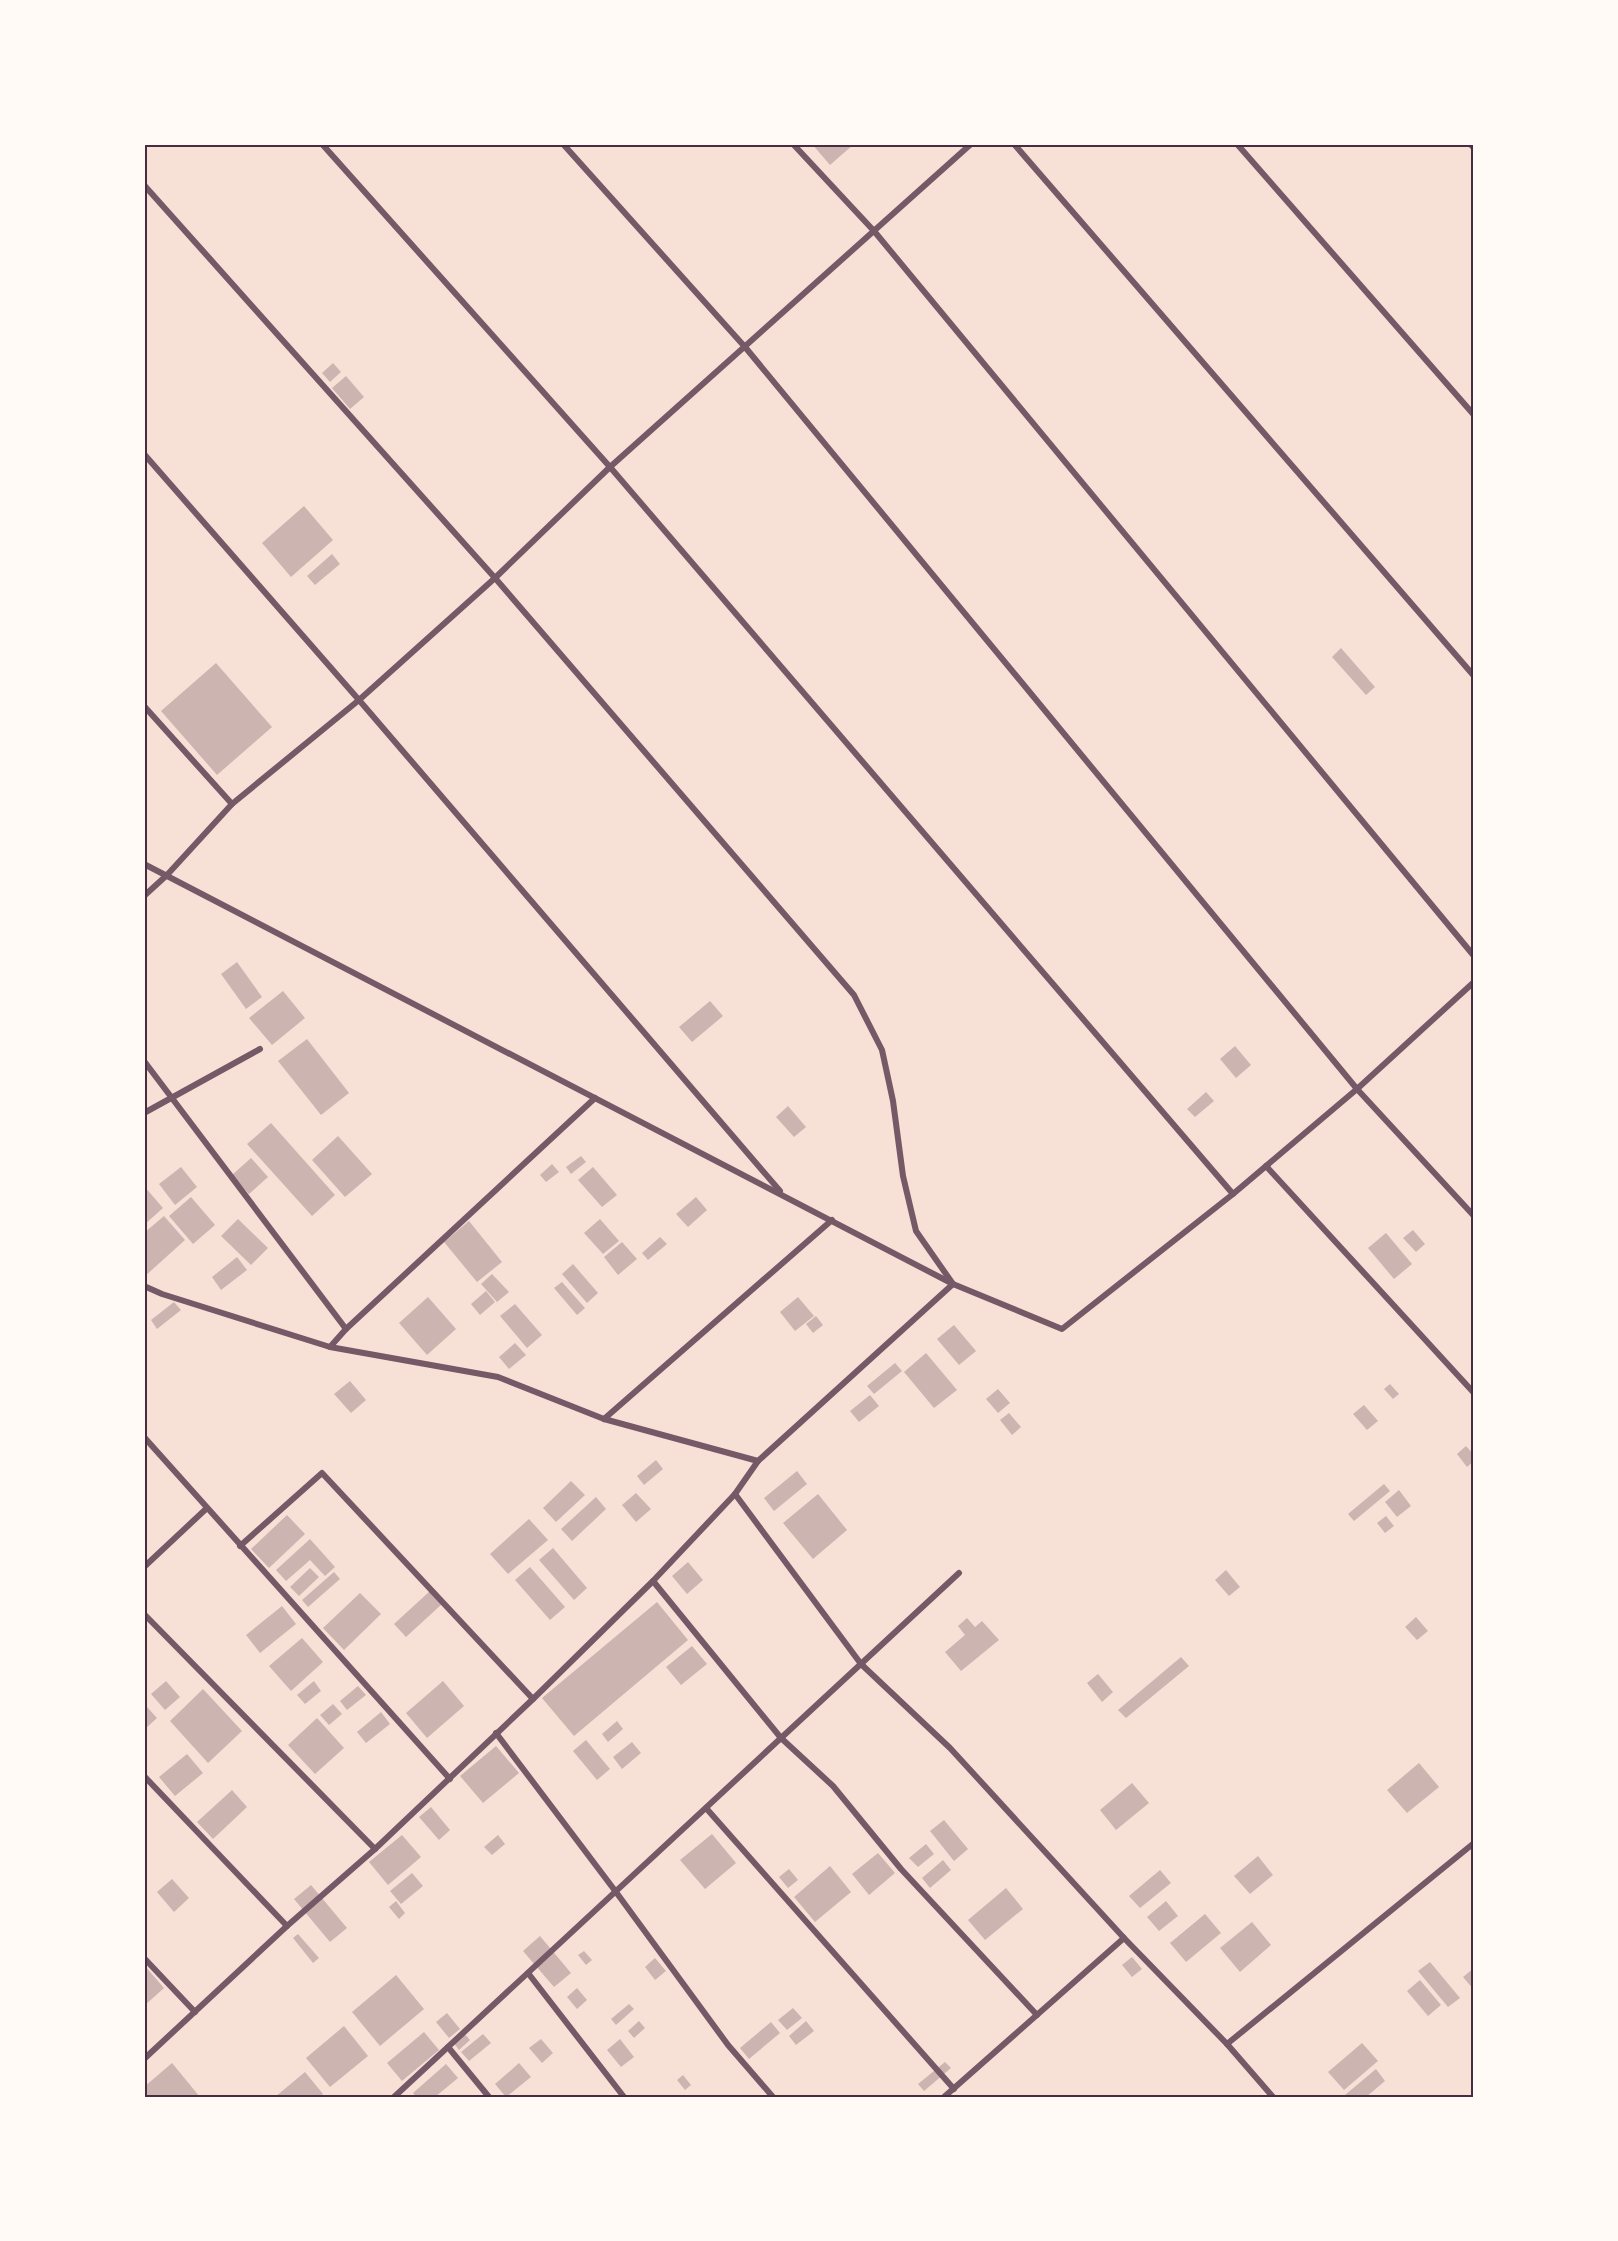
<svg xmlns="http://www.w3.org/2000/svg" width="1618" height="2241" font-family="'DejaVu Sans',sans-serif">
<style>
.building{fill:#ccb4b1}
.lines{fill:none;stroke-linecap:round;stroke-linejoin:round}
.minor{stroke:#755966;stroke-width:6}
.neatline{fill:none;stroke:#4a2c40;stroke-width:2}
</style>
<rect width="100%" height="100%" fill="#f7e1d7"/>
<g class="building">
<polygon points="812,144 854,144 830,165"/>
<polygon points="333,363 341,372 330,382 322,373"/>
<polygon points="346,376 364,397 350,409 332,388"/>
<polygon points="304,506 333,540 291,577 262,543"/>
<polygon points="332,554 340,564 315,585 307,576"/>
<polygon points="1341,648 1375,687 1366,695 1332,657"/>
<polygon points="216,663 272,727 217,775 161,711"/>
<polygon points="237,962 262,997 246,1009 221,974"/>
<polygon points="283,991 305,1018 272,1045 249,1018"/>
<polygon points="710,1001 723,1016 692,1042 679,1027"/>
<polygon points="307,1039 349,1093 321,1115 278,1061"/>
<polygon points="1235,1046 1251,1065 1236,1078 1220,1059"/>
<polygon points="1206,1092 1214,1101 1195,1117 1187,1109"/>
<polygon points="788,1106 806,1127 794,1137 776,1117"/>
<polygon points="271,1123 335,1195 312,1216 247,1144"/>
<polygon points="338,1136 372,1174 345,1197 312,1160"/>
<polygon points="581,1156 586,1162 571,1174 566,1167"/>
<polygon points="251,1158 268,1177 249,1194 232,1175"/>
<polygon points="552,1164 559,1172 546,1182 540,1175"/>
<polygon points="181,1167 197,1187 175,1205 159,1184"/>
<polygon points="593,1167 617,1195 602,1207 578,1180"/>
<polygon points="144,1186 163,1208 144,1225"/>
<polygon points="191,1197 215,1225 193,1244 169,1216"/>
<polygon points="696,1197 707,1210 688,1227 676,1214"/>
<polygon points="164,1216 185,1240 144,1277 144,1233"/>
<polygon points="238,1219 268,1248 251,1265 221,1236"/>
<polygon points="600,1219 619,1241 603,1254 584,1233"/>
<polygon points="469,1221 502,1262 477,1282 444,1242"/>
<polygon points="1413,1230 1425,1244 1416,1252 1403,1238"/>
<polygon points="1386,1233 1412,1264 1394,1279 1368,1248"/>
<polygon points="660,1237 667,1244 648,1260 642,1253"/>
<polygon points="622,1242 637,1259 618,1275 604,1257"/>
<polygon points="237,1257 247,1270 221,1290 212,1277"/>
<polygon points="573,1264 598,1293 587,1303 562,1274"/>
<polygon points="492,1274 509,1292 497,1302 481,1284"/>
<polygon points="562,1282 585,1308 577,1315 554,1288"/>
<polygon points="486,1291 495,1302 480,1315 471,1304"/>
<polygon points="428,1297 456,1329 427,1355 399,1323"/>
<polygon points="798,1297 814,1316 795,1331 780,1312"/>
<polygon points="174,1302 181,1310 157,1329 151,1320"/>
<polygon points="515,1304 542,1335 527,1348 500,1316"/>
<polygon points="816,1316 823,1325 813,1333 806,1324"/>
<polygon points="954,1325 976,1351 959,1365 937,1339"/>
<polygon points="515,1343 526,1355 509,1369 499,1357"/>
<polygon points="926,1353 957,1390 934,1408 904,1372"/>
<polygon points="895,1363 902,1371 874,1394 867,1386"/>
<polygon points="350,1381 366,1400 351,1413 334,1394"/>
<polygon points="1390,1384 1399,1394 1393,1399 1384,1389"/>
<polygon points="998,1389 1010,1403 998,1413 986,1399"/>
<polygon points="870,1395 879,1406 859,1422 850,1411"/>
<polygon points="1364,1405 1378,1421 1367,1430 1353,1414"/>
<polygon points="1009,1413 1021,1427 1012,1435 1000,1420"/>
<polygon points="1466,1446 1474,1455 1474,1461 1467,1467 1457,1454"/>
<polygon points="656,1460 663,1469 644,1485 637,1476"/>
<polygon points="797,1471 807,1484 774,1511 764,1498"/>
<polygon points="571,1481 585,1495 556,1522 543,1508"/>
<polygon points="1384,1484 1390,1491 1354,1521 1348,1514"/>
<polygon points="1399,1490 1411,1506 1397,1517 1385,1502"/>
<polygon points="636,1493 651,1509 636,1522 622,1505"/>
<polygon points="818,1494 847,1530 813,1559 783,1523"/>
<polygon points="596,1497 606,1509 572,1541 561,1529"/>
<polygon points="287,1515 305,1534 269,1568 251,1549"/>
<polygon points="1386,1516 1394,1526 1385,1533 1377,1523"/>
<polygon points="529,1519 548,1540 508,1574 490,1554"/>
<polygon points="310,1539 335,1567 325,1576 310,1560 286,1581 276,1570"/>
<polygon points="553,1548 587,1588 574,1600 539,1560"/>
<polygon points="688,1562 703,1580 687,1594 672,1576"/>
<polygon points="530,1567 565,1607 550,1620 515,1580"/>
<polygon points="310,1568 319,1577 299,1596 290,1587"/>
<polygon points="1226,1570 1240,1587 1229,1596 1215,1580"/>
<polygon points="334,1572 340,1579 308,1607 302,1600"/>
<polygon points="430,1591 442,1604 406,1637 394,1624"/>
<polygon points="360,1593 381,1614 344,1650 323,1628"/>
<polygon points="657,1602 688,1640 574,1736 542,1698"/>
<polygon points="282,1606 296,1624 260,1653 246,1635"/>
<polygon points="1416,1617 1428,1631 1417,1640 1405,1627"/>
<polygon points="967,1618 975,1627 982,1621 999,1640 961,1671 945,1652 965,1635 958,1626"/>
<polygon points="302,1638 323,1662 291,1691 269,1666"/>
<polygon points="692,1646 707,1664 681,1685 666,1667"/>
<polygon points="1181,1657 1189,1666 1126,1718 1118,1710"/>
<polygon points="1098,1674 1113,1692 1102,1702 1087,1683"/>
<polygon points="166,1681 180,1697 165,1710 151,1694"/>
<polygon points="314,1681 321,1691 305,1704 297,1695"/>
<polygon points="443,1681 464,1706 427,1738 406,1713"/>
<polygon points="358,1686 366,1695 347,1710 340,1701"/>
<polygon points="203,1689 242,1731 208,1763 170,1721"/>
<polygon points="333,1704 342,1714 329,1725 320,1715"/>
<polygon points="147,1707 157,1718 144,1730 144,1710"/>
<polygon points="381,1712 390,1724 366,1743 357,1732"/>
<polygon points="317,1718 344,1748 315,1774 288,1745"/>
<polygon points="617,1721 623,1729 608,1742 602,1734"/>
<polygon points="586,1740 610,1769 597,1780 573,1751"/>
<polygon points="632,1742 641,1753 622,1769 613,1757"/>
<polygon points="496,1746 519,1773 483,1803 460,1776"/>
<polygon points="187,1754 203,1773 175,1796 159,1777"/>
<polygon points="1419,1763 1439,1787 1407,1813 1387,1790"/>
<polygon points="1132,1783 1149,1803 1116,1830 1100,1810"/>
<polygon points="232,1790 247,1807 213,1839 197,1822"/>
<polygon points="431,1807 450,1830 439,1840 419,1817"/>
<polygon points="944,1820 968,1849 954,1861 930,1831"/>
<polygon points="712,1834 736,1863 705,1889 680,1860"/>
<polygon points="402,1835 421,1857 388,1885 369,1862"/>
<polygon points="498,1835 505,1844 492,1855 484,1847"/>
<polygon points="926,1844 934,1854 918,1867 909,1858"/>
<polygon points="878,1853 895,1873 869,1895 852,1874"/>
<polygon points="1258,1856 1273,1875 1250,1894 1234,1876"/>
<polygon points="943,1860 951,1870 930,1888 922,1878"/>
<polygon points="830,1866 851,1892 815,1922 794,1897"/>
<polygon points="789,1869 798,1880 788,1888 779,1877"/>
<polygon points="1160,1870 1171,1883 1140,1908 1129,1896"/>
<polygon points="412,1873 423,1886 401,1904 390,1891"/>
<polygon points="172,1879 189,1898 174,1912 157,1892"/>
<polygon points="311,1885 347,1928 330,1942 294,1899"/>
<polygon points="1006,1888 1023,1909 985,1940 968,1920"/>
<polygon points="396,1901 405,1913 399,1919 389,1907"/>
<polygon points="1166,1901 1178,1916 1159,1931 1147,1917"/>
<polygon points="1205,1914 1221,1933 1186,1962 1170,1943"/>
<polygon points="1252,1922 1271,1945 1240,1972 1220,1948"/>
<polygon points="298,1934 319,1958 313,1963 293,1938"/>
<polygon points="540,1936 571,1973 554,1987 523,1951"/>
<polygon points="584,1951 592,1960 586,1965 578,1955"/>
<polygon points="1132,1957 1142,1969 1132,1977 1122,1965"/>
<polygon points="655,1958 666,1971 655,1980 645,1967"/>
<polygon points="1430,1962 1460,1998 1448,2007 1418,1971"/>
<polygon points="144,1965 164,1988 144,2006"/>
<polygon points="1474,1968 1474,1990 1463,1977"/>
<polygon points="396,1975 424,2009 380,2046 352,2012"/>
<polygon points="1420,1980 1441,2005 1428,2016 1407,1991"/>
<polygon points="577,1988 587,2000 577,2009 567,1997"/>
<polygon points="629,2004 634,2009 616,2025 611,2019"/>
<polygon points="793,2008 802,2018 787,2030 778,2020"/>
<polygon points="447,2013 460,2029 449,2038 436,2022"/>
<polygon points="639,2021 645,2028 634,2038 628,2031"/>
<polygon points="806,2021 814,2031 796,2045 789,2036"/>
<polygon points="771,2022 780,2033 749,2059 740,2048"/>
<polygon points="344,2026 368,2056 330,2087 306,2058"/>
<polygon points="424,2032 439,2050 402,2081 387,2063"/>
<polygon points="464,2033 470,2040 459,2050 453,2042"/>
<polygon points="483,2034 491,2043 469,2061 461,2052"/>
<polygon points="541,2039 553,2053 542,2063 529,2048"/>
<polygon points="620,2039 634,2057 621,2067 607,2050"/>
<polygon points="1362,2043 1378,2061 1344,2090 1328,2072"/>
<polygon points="945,2062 951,2068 924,2091 918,2084"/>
<polygon points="172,2063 200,2097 144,2097 144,2087"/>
<polygon points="519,2063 531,2077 506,2097 495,2084"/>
<polygon points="446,2064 458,2078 435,2097 416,2097 413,2093"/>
<polygon points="1376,2069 1385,2081 1366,2097 1346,2097 1345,2095"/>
<polygon points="305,2072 323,2094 319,2097 275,2097"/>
<polygon points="683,2075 691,2085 685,2090 677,2080"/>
</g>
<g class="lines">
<g class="minor">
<polyline points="322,144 610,467 1233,1194"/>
<polyline points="563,144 745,347 1357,1089 1474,1216"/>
<polyline points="793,144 874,231 1474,956"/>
<polyline points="1014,144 1474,676"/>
<polyline points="1237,144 1474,415"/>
<polyline points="1470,144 1474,148"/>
<polyline points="144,185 495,578 854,995 882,1050 893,1101 903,1176 916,1231 953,1284 758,1461 735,1494 653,1581 533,1699 375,1849 287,1926 144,2059"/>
<polyline points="144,454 359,700 780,1191"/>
<polyline points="144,706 232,804"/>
<polyline points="144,864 953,1284 1062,1329 1233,1194 1357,1089 1474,982"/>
<polyline points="144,896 167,875 232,804 359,700 495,578 610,467 971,144"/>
<polyline points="144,1061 346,1329"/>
<polyline points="144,1113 260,1049"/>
<polyline points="1266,1166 1474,1393"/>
<polyline points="144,1286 162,1294 330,1347 346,1329 595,1098"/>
<polyline points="330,1347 498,1377 604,1419 758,1461"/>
<polyline points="604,1419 832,1220"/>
<polyline points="144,1437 450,1779"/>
<polyline points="735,1494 861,1664 950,1748 1124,1938 1227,2044 1273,2097"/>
<polyline points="240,1546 322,1473 533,1699"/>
<polyline points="144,1567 207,1508"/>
<polyline points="653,1581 781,1738 833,1786 901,1869 1037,2015"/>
<polyline points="144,1614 375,1849"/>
<polyline points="496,1733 616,1892 728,2045 773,2097"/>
<polyline points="144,1776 287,1926"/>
<polyline points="706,1808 954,2089"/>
<polyline points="144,1958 195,2012"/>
<polyline points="528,1973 624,2097"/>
<polyline points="1227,2044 1474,1843"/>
<polyline points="448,2047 489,2097"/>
<polyline points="394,2097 959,1573"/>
<polyline points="944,2097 1124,1938"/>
</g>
</g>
<rect width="1618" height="2241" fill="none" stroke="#fffaf5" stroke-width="291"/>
<rect x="146" y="146" width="1326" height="1950" class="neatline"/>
</svg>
